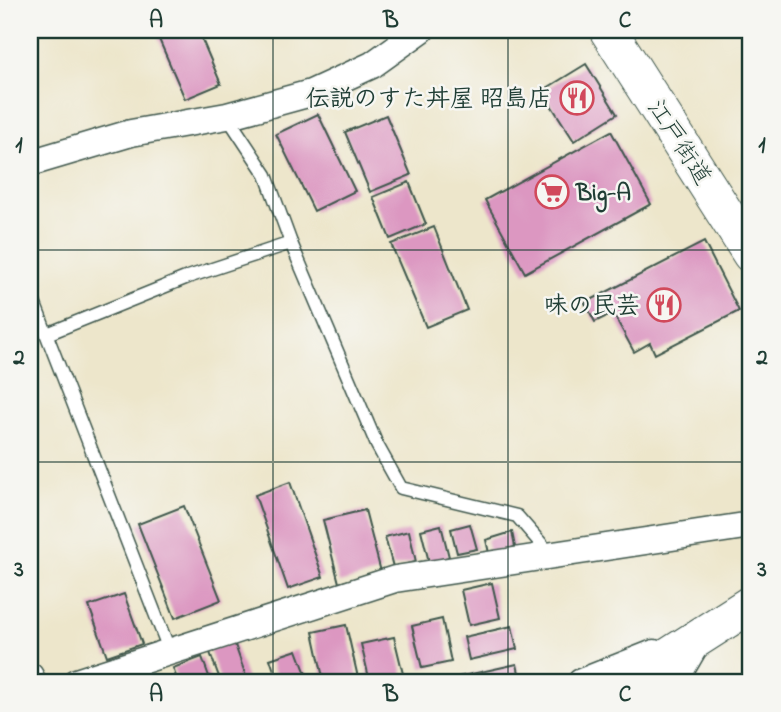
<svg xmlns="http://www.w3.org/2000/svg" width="781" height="712" font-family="'Indie Flower','Klee One',sans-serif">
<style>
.building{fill:#dc97c1}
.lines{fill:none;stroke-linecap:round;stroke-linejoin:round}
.lane-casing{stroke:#3e564b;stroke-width:15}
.street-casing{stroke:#3e564b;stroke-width:29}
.secondary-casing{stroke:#3e564b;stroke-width:39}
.lane{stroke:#fff;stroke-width:12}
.street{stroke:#fff;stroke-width:26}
.secondary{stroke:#fff;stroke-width:37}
.grid{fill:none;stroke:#1f3d34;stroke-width:2;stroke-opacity:0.55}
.labels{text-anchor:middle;stroke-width:5;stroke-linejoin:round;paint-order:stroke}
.poi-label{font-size:24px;font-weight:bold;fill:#1f3d34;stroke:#f6f6f2;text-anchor:end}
.street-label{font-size:24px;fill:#1f3d34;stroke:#f6f6f2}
.neatline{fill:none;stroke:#1f3d34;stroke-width:2.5}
.grid-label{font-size:23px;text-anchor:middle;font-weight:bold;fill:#1f3d34}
</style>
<rect width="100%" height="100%" fill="#f6f6f2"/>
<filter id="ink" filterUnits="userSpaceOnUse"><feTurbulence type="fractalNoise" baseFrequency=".0143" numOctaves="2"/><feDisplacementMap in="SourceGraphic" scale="14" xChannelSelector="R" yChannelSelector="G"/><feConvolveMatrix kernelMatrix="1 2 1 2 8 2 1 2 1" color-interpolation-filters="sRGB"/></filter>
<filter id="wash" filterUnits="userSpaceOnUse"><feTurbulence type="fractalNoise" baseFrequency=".00686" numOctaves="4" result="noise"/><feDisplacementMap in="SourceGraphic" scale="28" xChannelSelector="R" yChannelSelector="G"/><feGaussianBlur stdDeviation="1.57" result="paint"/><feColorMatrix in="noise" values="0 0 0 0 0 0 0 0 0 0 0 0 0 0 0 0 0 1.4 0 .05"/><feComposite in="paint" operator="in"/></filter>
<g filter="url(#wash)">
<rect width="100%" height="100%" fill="#ede6cb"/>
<g id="blocks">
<g class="building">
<polygon points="155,30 198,30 221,84 185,99"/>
<polygon points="586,64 617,114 574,141 542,91"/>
<polygon points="318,114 355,191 314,211 276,134"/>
<polygon points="386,115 411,175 370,192 345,132"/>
<polygon points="611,131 651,204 525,273 485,200"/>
<polygon points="409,182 426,224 390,239 373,197"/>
<polygon points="434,227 467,310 426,327 391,244"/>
<polygon points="704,242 739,311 655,354 650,343 634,352 613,313 595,322 585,303"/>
<polygon points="290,482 323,577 288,589 255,495"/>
<polygon points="184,506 221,600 175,618 138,524"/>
<polygon points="365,510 381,572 339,583 323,520"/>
<polygon points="470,524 477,549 457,553 451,529"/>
<polygon points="441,525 449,557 429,562 421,530"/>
<polygon points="409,531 416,562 393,567 385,537"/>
<polygon points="512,532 515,547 489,553 486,540"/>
<polygon points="492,583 500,618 469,625 461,590"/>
<polygon points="124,594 142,644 107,656 89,606"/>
<polygon points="442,619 451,662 422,668 412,626"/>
<polygon points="346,625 359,682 324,682 313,632"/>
<polygon points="512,626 517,649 469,660 464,637"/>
<polygon points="394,637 404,678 385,682 370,682 361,644"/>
<polygon points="234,642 248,682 221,682 209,650"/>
<polygon points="297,650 309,682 278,682 270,659"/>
<polygon points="202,657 211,682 178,682 173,668"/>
<polygon points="517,664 521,682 440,682 440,681"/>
</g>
</g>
</g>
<g filter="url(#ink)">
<use href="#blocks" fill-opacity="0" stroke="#3e564b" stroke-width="2"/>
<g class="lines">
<defs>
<g id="lane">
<polyline points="227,116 266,175 291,243 377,445 401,488 517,516 551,555"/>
<polyline points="30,292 170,652"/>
<polyline points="47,334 188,277 291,243"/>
</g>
<g id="street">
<polyline points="30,163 131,133 227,116 311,93 372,65 421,30"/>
<polyline points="30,676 33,682"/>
<polyline points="76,682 395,579 751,525"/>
<polyline points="581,682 654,653"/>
<polyline points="674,682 699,639"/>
</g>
<g id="secondary">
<polyline points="608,30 751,254"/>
<polyline points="629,682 751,604"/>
</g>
</defs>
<use href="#lane" class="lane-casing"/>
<use href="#street" class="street-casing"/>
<use href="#secondary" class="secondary-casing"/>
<use href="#lane" class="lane"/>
<use href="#street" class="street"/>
<use href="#secondary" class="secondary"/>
</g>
</g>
<path class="grid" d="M273 30V682M508 30V682M30 250H751M30 462H751"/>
<defs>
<symbol id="restaurant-ring" viewBox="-11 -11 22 22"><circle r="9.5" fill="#f6f6f2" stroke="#d1495b" stroke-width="1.5"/><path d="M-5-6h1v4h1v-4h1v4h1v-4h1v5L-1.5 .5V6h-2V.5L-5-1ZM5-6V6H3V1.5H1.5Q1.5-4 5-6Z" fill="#d1495b"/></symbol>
<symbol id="supermarket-ring" viewBox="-11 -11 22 22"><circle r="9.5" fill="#f6f6f2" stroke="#d1495b" stroke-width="1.5"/><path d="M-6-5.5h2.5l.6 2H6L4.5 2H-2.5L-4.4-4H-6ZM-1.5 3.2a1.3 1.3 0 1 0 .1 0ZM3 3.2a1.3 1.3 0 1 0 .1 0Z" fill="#d1495b"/></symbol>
</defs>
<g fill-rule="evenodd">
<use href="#restaurant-ring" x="558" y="79" width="38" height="38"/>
<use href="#supermarket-ring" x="533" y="173" width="38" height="38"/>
<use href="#restaurant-ring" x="645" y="286" width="38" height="38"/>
</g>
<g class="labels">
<g class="poi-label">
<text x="552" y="106">伝説のすた丼屋 昭島店</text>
<text x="576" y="200" text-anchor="start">Big-A</text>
<text x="640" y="313">味の民芸</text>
</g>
<g class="street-label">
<text transform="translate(680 142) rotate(57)" y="8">江戸街道</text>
</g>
</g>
<rect width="781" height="712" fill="none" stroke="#f6f6f2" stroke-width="77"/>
<rect x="38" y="38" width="704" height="636" class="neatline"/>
<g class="grid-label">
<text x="156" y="27">A</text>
<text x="391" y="27">B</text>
<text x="625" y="27">C</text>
<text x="19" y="152">1</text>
<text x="762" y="152">1</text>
<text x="19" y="364">2</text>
<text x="762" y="364">2</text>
<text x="19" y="576">3</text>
<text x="762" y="576">3</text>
<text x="156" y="701">A</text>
<text x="391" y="701">B</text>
<text x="625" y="701">C</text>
</g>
</svg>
